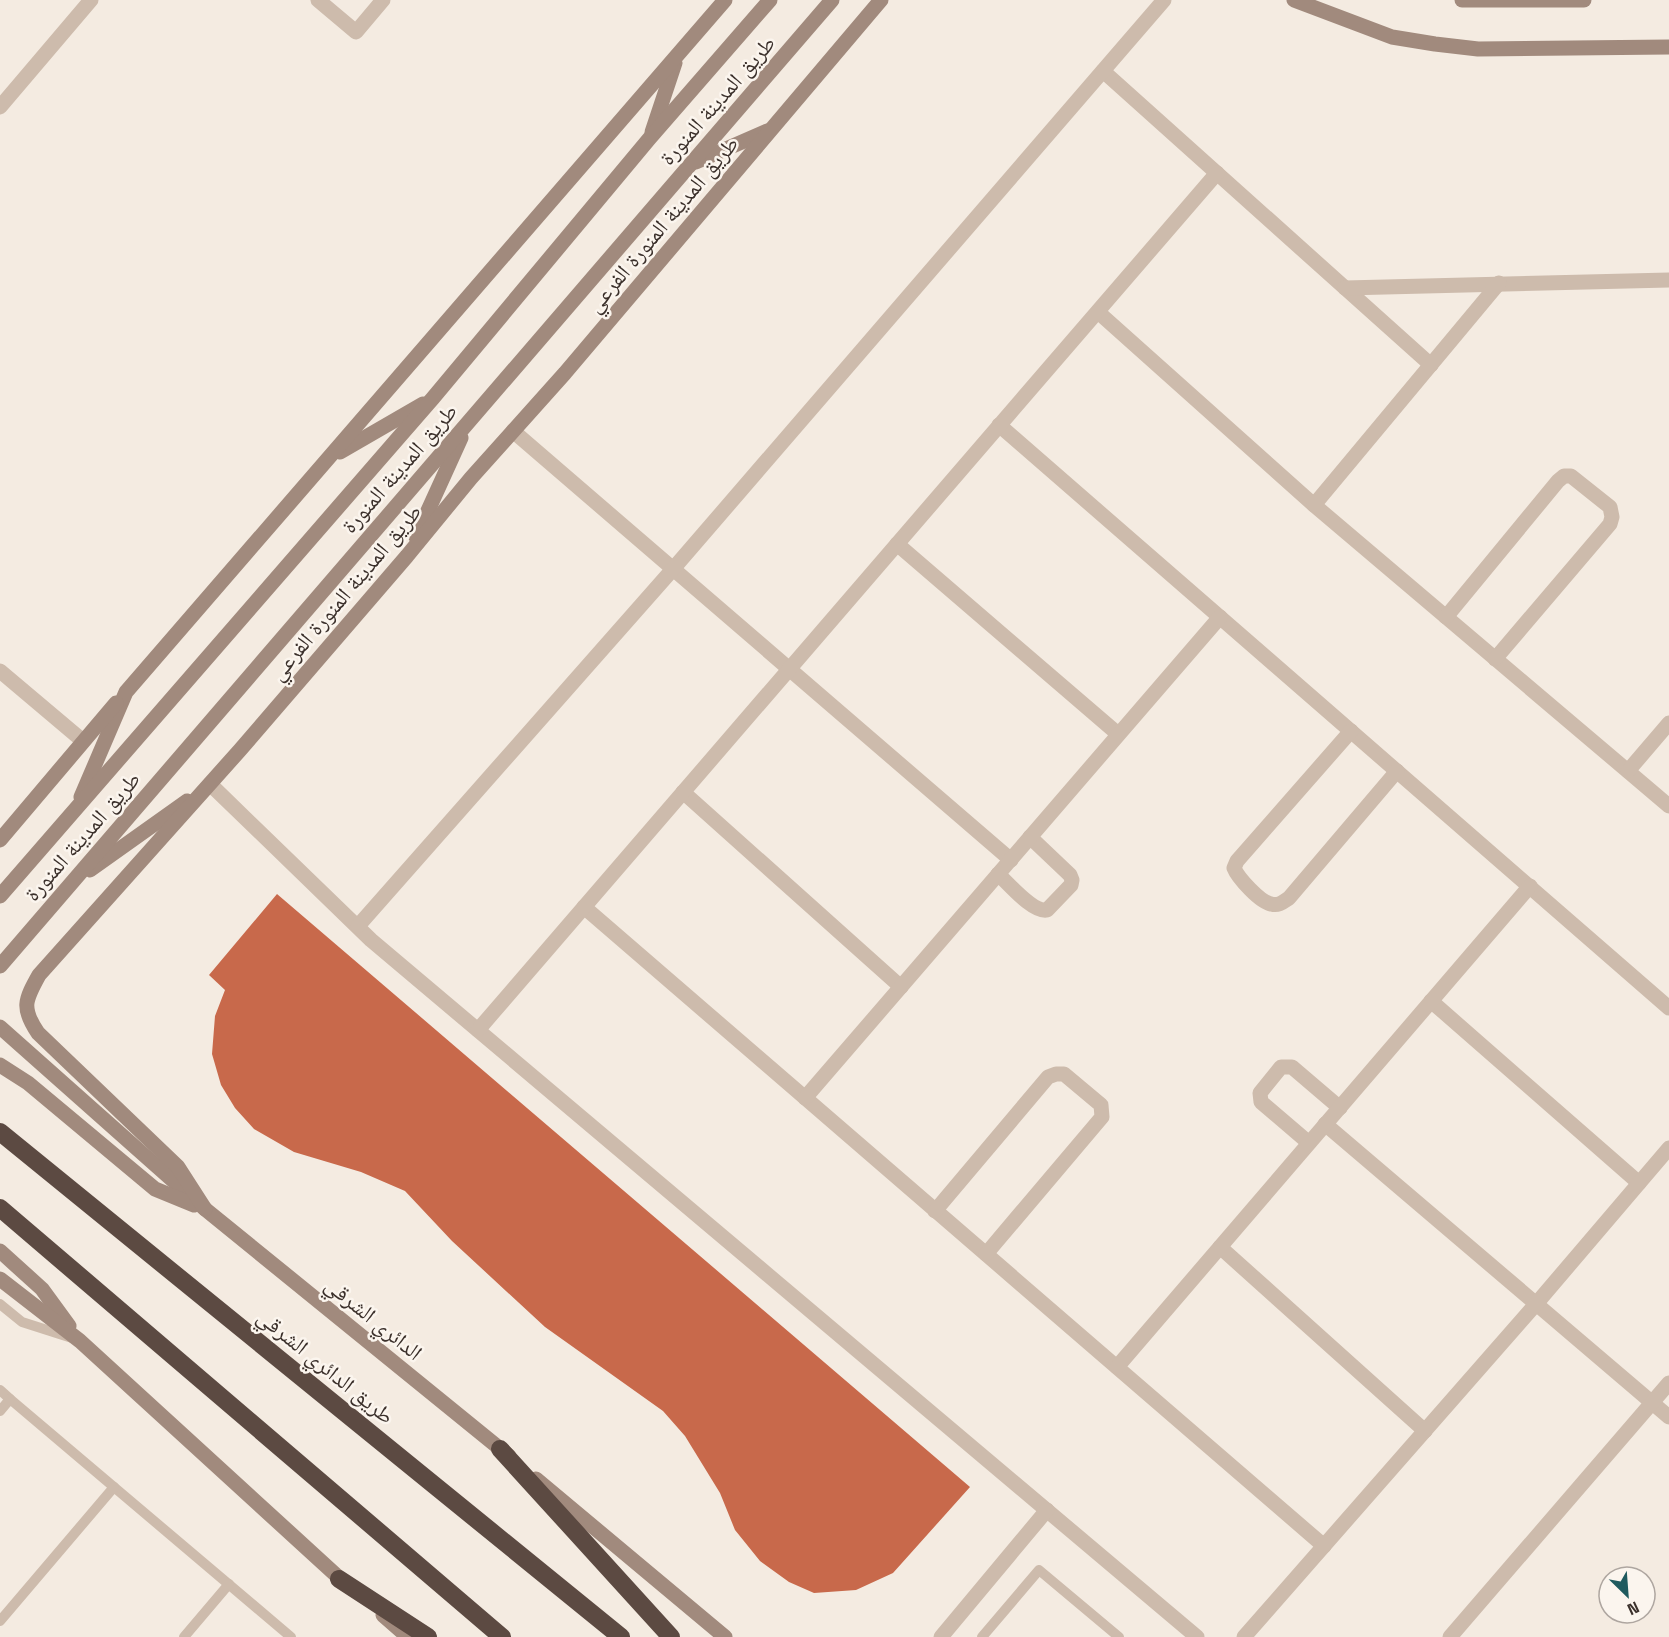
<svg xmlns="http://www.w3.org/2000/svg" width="1669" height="1637" font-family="'Space Grotesk','Noto Naskh Arabic',sans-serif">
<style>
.building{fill:#c8694b}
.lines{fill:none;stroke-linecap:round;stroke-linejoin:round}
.lane{stroke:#cdbbac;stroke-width:10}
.street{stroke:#cdbbac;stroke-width:15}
.secondary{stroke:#a18a7d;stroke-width:15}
.highway{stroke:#5c4a42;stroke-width:18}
.labels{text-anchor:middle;stroke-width:5;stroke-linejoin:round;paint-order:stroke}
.street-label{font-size:22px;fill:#3b302b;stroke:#fbf5ee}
</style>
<rect width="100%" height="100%" fill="#f4ebe1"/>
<polygon class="building" points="277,894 970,1487 893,1573 856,1590 814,1593 789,1582 760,1561 735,1530 720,1493 685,1436 663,1411 545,1327 452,1241 405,1191 361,1172 294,1152 254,1129 235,1108 221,1085 212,1054 215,1016 225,990 209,975"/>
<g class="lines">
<g class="lane">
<polyline points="0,1304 22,1322 72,1338"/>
<polyline points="0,1390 10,1399"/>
<polyline points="0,1411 10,1399 291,1637"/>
<polyline points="0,1621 114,1487"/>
<polyline points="184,1637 229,1584"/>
<polyline points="982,1637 1039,1570 1119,1637"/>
</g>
<g class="street">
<polyline points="318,0 356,32 383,0"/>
<polyline points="1103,71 1431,365"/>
<polyline points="0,107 91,0"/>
<polyline points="1345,288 1669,280"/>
<polyline points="1098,312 1314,505 1669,806"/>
<polyline points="999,425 1669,1008"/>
<polyline points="513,431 1011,860"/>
<polyline points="1314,505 1499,283"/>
<polyline points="897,544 1118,734"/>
<polyline points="1446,617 1558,481 1564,476 1571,476 1610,507 1612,517 1610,524 1495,659"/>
<polyline points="0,671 83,741"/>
<path d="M1351 731 1237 861 1234 868C1238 878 1260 902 1271 904 1279 906 1283 902 1289 898L1397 771"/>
<polyline points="1628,771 1669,723"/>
<polyline points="210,784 371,940 1197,1637"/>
<polyline points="683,792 901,987"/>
<path d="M998 874C1009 884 1033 913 1047 910L1071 885 1072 880 1070 875 1030 837"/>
<polyline points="584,907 1324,1546"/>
<polyline points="358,926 673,569 1164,0"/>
<polyline points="1431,1001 1639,1183"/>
<polyline points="478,1030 1217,173"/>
<polyline points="805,1098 1220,617"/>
<polyline points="1325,1124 1669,1417"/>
<polyline points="1309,1143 1261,1102 1260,1093 1281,1067 1292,1067 1340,1108"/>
<polyline points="935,1211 1048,1077 1056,1074 1064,1074 1101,1105 1102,1117 986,1254"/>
<polyline points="1220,1247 1425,1431"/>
<polyline points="1117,1367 1530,886"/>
<polyline points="941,1637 1047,1510"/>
<polyline points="1244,1637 1536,1304 1669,1148"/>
<polyline points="1450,1637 1669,1383"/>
</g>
<g class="secondary">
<polyline points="1294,0 1392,37 1435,44 1478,49 1669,47"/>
<polyline points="1462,0 1584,0"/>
<polyline points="652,132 675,63"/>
<polyline points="696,162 767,131"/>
<polyline points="340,452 423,404"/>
<polyline points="416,537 461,438"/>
<polyline points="81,797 126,692 725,0"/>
<polyline points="0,840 116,703"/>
<polyline points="90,870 187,801"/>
<polyline points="0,896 433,398 649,139 770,0"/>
<polyline points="0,966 832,0"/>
<polyline points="0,1027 205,1209 509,1456"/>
<polyline points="0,1065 28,1083 155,1189 194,1205"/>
<path d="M205 1209 178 1167 38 1033C21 1008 25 1000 39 975L240 750 407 556 471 478 565 373 881 0"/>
<polyline points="0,1251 42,1289 69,1326"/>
<polyline points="0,1279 80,1341 348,1586"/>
<polyline points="536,1479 725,1637"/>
<polyline points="383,1615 408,1637"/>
</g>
<g class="highway">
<polyline points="0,1132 621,1637"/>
<polyline points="0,1208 502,1637"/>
<polyline points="500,1449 671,1637"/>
<polyline points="339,1579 428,1637"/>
</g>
</g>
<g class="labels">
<g class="street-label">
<text transform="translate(717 100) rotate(-49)" y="8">طريق المدينة المنورة</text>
<text transform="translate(662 224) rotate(-50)" y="8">طريق المدينة المنورة الفرعي</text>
<text transform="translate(399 468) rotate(-49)" y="8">طريق المدينة المنورة</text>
<text transform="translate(345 592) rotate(-50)" y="8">طريق المدينة المنورة الفرعي</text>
<text transform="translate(82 836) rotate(-49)" y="8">طريق المدينة المنورة</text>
<text transform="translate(374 1318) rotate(39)" y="8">الدائري الشرقي</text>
<text transform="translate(326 1366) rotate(39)" y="8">طريق الدائري الشرقي</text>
</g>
</g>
<g transform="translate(1627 1595) rotate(155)"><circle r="28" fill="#fbf5ee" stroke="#aea6a0" stroke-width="1.5"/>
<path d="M0-4.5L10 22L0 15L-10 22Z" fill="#1f5a5e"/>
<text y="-9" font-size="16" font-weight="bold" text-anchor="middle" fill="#3b302b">N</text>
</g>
</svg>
